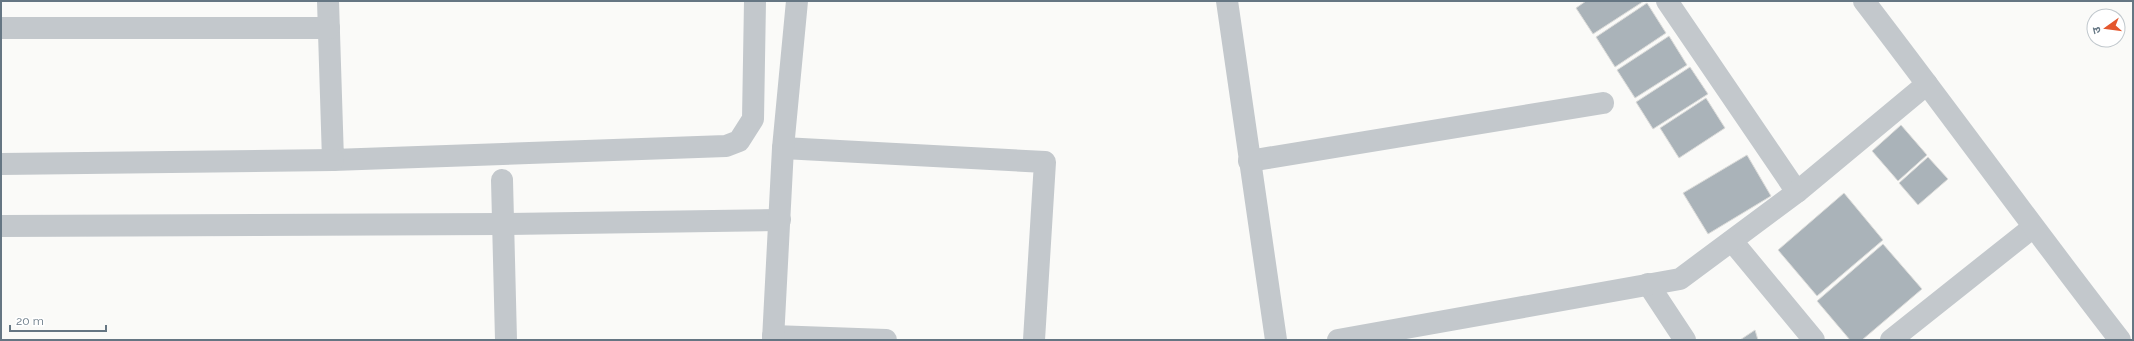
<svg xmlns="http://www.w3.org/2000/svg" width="2134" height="341" font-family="Raleway,'Noto Sans Devanagari',sans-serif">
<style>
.building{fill:#aab3b9;stroke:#dcdcda}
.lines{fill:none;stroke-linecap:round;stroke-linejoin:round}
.minor{stroke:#c3c8cc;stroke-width:22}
.tertiary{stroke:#c3c8cc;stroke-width:22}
</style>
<rect width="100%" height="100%" fill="#fafaf8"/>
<g class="building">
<polygon points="1586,1 1644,1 1593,34 1576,8"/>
<polygon points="1647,3 1666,33 1615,67 1596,37"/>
<polygon points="1669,36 1687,65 1635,98 1617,70"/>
<polygon points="1690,67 1708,94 1653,129 1636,102"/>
<polygon points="1706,98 1725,128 1679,158 1660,128"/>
<polygon points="1901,125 1927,155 1898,181 1872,151"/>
<polygon points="1747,155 1771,196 1708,234 1683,193"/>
<polygon points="1928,157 1948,179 1918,205 1899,183"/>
<polygon points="1844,193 1883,240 1817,296 1778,250"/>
<polygon points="1883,244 1922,289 1862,340 1850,340 1817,301"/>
<polygon points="1755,330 1758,340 1740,340"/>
</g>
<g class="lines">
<g class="minor">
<polyline points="328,1 333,160 726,146 739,141 753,119 755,1"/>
<polyline points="1667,1 1797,192"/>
<polyline points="1,28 329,28"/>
<polyline points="783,148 1045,162 1034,340"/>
<polyline points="1249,161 1603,103"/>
<polyline points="1,164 333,160"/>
<polyline points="502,180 506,340"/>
<polyline points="1,226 502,224 780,220"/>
<polyline points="1732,241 1814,340"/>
<polyline points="1648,284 1685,340"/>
<polyline points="773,336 886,340"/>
<polyline points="773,340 783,148 797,1"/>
<polyline points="1338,340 1680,279 1797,192 1927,84"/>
<polyline points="1891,340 2032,228"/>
</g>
<g class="tertiary">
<polyline points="1227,1 1276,340"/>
<path d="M1864 1C1950 113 2033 228 2120 340"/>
</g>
</g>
<rect width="2134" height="341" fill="none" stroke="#657683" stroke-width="4"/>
<g transform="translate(2106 28) rotate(256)"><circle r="19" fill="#ffffff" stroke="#c1c8cd"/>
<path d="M0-3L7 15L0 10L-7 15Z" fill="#e4572e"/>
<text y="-6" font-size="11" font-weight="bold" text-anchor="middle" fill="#657683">उ</text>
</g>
<path d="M10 325v6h96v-6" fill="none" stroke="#657683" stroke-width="2"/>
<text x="16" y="325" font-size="12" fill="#657683" stroke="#ffffff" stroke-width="3" paint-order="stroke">20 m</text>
</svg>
